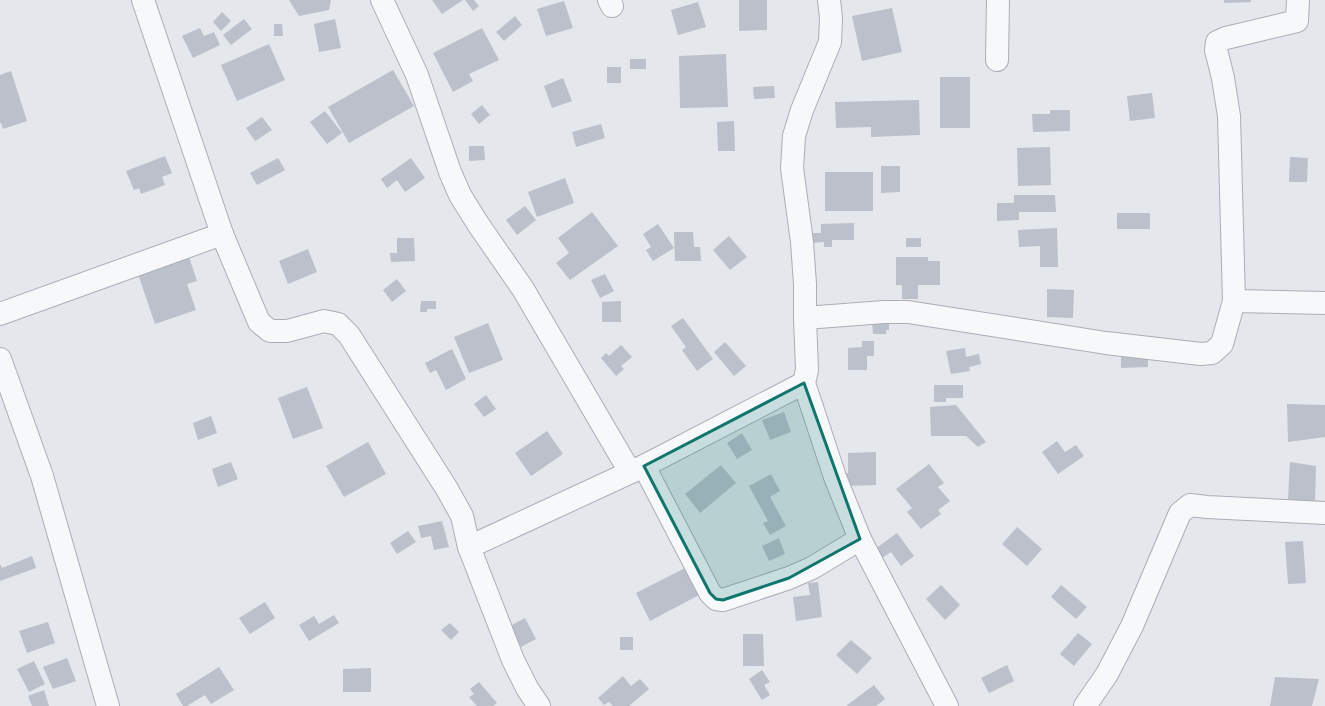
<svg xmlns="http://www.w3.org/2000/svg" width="1325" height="706" font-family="'Varela Round',sans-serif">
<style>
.building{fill:#bbc0ca}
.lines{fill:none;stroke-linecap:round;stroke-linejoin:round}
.minor-casing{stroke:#a9aeb7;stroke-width:24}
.minor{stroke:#f7f8fa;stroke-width:22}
.marked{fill:#0f766e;fill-opacity:0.2;stroke:#0f766e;stroke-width:3;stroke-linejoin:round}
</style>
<rect width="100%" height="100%" fill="#e4e7ec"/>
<g class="building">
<polygon points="289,0 331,0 329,10 299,16"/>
<polygon points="432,0 463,0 442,14"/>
<polygon points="465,0 474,0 479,6 473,11"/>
<polygon points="739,0 767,0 767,30 739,31"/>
<polygon points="1224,0 1251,0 1251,2 1224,3"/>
<polygon points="564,1 573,28 546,36 537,9"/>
<polygon points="698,2 706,27 678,35 671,10"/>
<polygon points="892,8 902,52 862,61 852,16"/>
<polygon points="222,12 231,21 221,31 213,22"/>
<polygon points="515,16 522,25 504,41 496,32"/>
<polygon points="244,19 252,29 231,45 223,35"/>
<polygon points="335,19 341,48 319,52 314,24"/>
<polygon points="274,24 282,24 283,36 274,36"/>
<polygon points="200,28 204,36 214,32 220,45 193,58 182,36"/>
<polygon points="482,28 499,60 469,74 473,81 453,92 433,53"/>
<polygon points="269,44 285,80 237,101 221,65"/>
<polygon points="726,54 728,107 680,108 679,56"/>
<rect x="630" y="59" width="16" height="10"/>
<rect x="607" y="67" width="14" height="16"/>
<polygon points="393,70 414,106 349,143 328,107"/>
<polygon points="11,71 27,121 3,129 1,123 0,123 0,75"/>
<rect x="940" y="77" width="30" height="51"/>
<polygon points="563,78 572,101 552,108 544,86"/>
<polygon points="774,86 775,98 754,99 753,87"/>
<polygon points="1152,93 1155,118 1130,121 1127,96"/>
<polygon points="919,100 920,135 871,137 871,127 836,128 835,102"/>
<polygon points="482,105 490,115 479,124 471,114"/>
<polygon points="1050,110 1070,110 1070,131 1033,132 1032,114 1050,114"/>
<polygon points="325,111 342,133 327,144 310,122"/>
<polygon points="262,117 272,130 255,141 246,128"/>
<polygon points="734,121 735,151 718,151 717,122"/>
<polygon points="601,124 605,138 576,147 572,132"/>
<polygon points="469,146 484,146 485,160 469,161"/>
<polygon points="1050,147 1051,185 1018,186 1017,148"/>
<polygon points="165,156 172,173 162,177 165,185 141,194 139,188 134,190 126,171"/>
<polygon points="1290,157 1308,158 1307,182 1289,182"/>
<polygon points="278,158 285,170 257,185 250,173"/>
<polygon points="411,158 425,178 405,192 397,180 387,188 381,179"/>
<polygon points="881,166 900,166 900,192 881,193"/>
<rect x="825" y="172" width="48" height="39"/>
<polygon points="565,178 574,203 537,217 528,192"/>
<polygon points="1014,195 1055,195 1056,212 1019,212 1019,220 997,221 997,203 1014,203"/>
<polygon points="525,206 536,220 517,235 506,220"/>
<polygon points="592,212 618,246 570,280 556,263 569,253 558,238"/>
<rect x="1117" y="213" width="33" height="16"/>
<polygon points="854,223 854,240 832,240 832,247 824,247 824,242 809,243 809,233 821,233 821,224"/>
<polygon points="658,224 674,248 653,261 646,250 651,247 643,234"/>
<polygon points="1057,228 1058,267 1040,267 1040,246 1019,247 1018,230"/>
<polygon points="674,232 693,232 694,247 700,247 701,261 675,261"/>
<polygon points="729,236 747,257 730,270 713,250"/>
<polygon points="397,238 414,238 415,261 391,262 390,253 397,253"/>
<rect x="906" y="238" width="15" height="9"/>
<polygon points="308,249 317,272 288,284 279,261"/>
<polygon points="189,257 197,281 187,284 196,310 155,324 138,274"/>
<polygon points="896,257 928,257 928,261 940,261 940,285 918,285 918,299 902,299 902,285 896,285"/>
<polygon points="605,274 614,291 600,298 591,280"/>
<polygon points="397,279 406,291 392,302 383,290"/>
<polygon points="1047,289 1074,290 1073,318 1047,317"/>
<polygon points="421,301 436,301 436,309 427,309 427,312 420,312"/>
<polygon points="621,301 621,322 602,322 602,302"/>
<polygon points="683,318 713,359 697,371 682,350 686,347 671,326"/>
<polygon points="872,319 889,319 889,330 886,330 886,334 873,334"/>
<polygon points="488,323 503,360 469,373 454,337"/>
<polygon points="862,341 874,341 874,356 867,356 867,370 848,370 848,348 862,347"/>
<polygon points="725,342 746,366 734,376 714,352"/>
<polygon points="621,345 632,357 621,366 624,369 616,376 601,358 606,353 609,356"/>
<polygon points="965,348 966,357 979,354 981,364 969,367 970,371 951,374 946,351"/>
<polygon points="452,349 466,379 446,390 436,370 430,373 425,363"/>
<polygon points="1121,351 1148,351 1148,367 1121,368"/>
<polygon points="934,385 963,385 963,398 946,398 946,402 934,402"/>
<polygon points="307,387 323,428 293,439 278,398"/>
<polygon points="486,395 496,409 484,417 474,404"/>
<polygon points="1287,404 1325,405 1325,437 1288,442"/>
<polygon points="956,405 986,442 978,447 966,436 931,436 930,407"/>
<polygon points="784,412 791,432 770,440 762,420"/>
<polygon points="211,416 217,433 198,440 193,423"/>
<polygon points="547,431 563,454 531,476 515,453"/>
<polygon points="742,433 752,450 737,459 727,443"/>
<polygon points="1057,441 1065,452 1076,445 1084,456 1058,474 1042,452"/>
<polygon points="368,442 386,474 344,497 326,466"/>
<polygon points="876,452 876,485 846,486 845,473 848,473 848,453"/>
<polygon points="231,462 238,479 218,487 212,469"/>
<polygon points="1290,462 1316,466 1315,503 1288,499"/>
<polygon points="929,464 944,483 938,487 950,501 938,510 941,514 921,529 907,512 912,508 896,489"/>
<polygon points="721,465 736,483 700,513 685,494"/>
<polygon points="771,474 780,491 770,497 786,526 770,535 763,523 768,521 749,486"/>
<polygon points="442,521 449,547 434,550 431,536 421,538 418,526"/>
<polygon points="1017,527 1042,549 1027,566 1002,544"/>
<polygon points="408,531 416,542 397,554 390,543"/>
<polygon points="897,533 914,556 901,566 891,552 878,561 871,552"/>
<polygon points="779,538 785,554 769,561 762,546"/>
<polygon points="1303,541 1306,583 1288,584 1285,542"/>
<polygon points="32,556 36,568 0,581 0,564 2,568"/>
<polygon points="685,568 699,595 650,621 636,593"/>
<polygon points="818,582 822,617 796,621 793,597 810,595 808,583"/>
<polygon points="941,585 960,605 945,620 926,599"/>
<polygon points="1061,585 1087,607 1076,619 1051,597"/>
<polygon points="265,602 275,618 250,634 239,618"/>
<polygon points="334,615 339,623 309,641 299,625 314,616 319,624"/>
<polygon points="525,618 536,639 521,647 510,626"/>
<polygon points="48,622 55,643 27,653 19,631"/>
<polygon points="450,623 459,632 451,640 441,630"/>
<polygon points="1078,633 1092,644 1074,666 1060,654"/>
<polygon points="743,634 763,634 764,666 743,666"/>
<rect x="620" y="637" width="13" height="13"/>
<polygon points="851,640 872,658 857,674 836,655"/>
<polygon points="67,658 76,681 53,689 43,667"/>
<polygon points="34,661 45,684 29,692 17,669"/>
<polygon points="1007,665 1014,681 989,693 981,678"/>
<polygon points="219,667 234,690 211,704 205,695 187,706 183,706 176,694"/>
<polygon points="371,668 371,692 343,692 343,669"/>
<polygon points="762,670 770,682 764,685 770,695 762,700 749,679"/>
<polygon points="623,676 631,686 640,679 649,689 629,706 613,706 609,702 604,705 598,698"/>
<polygon points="1275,677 1319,679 1312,706 1270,706"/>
<polygon points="479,682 497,703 493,706 477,706 469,697 474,694 470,689"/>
<polygon points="874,685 885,699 876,706 846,706"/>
<polygon points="44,690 49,706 32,706 28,696"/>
</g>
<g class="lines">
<defs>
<g id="minor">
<polyline points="143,0 222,234 259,322 270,331 287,331 324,321 338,324 349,335 447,489 462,516 469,547 513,660 527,688 539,706"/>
<polyline points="382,0 417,75 450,172 460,195 478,224 523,289 630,472"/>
<polyline points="609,0 612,6"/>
<polyline points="829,0 831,18 830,42 802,110 794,136 792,168 802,242 805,284 805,318 807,370 804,383 835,477 860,539 947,706"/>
<polyline points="997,60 998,0"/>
<polyline points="1234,301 1325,303"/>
<polyline points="0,314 222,234"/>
<polyline points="805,318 884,312 908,312 1106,343 1201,354 1212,353 1222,344 1234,301 1229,116 1223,78 1216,50 1217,42 1226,38 1297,21 1298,0"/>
<polyline points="0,359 42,476 108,706"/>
<polyline points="644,466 710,593 716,599 723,600 789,578 812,568 860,539"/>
<polyline points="469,547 644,466 804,383"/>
<polyline points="1085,706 1107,674 1132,626 1180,513 1190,505 1207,507 1325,513"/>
</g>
</defs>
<use href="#minor" class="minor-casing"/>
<use href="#minor" class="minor"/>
</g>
<path class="marked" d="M804 383 860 539 789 578 723 600 716 599 710 593 644 466Z"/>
</svg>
